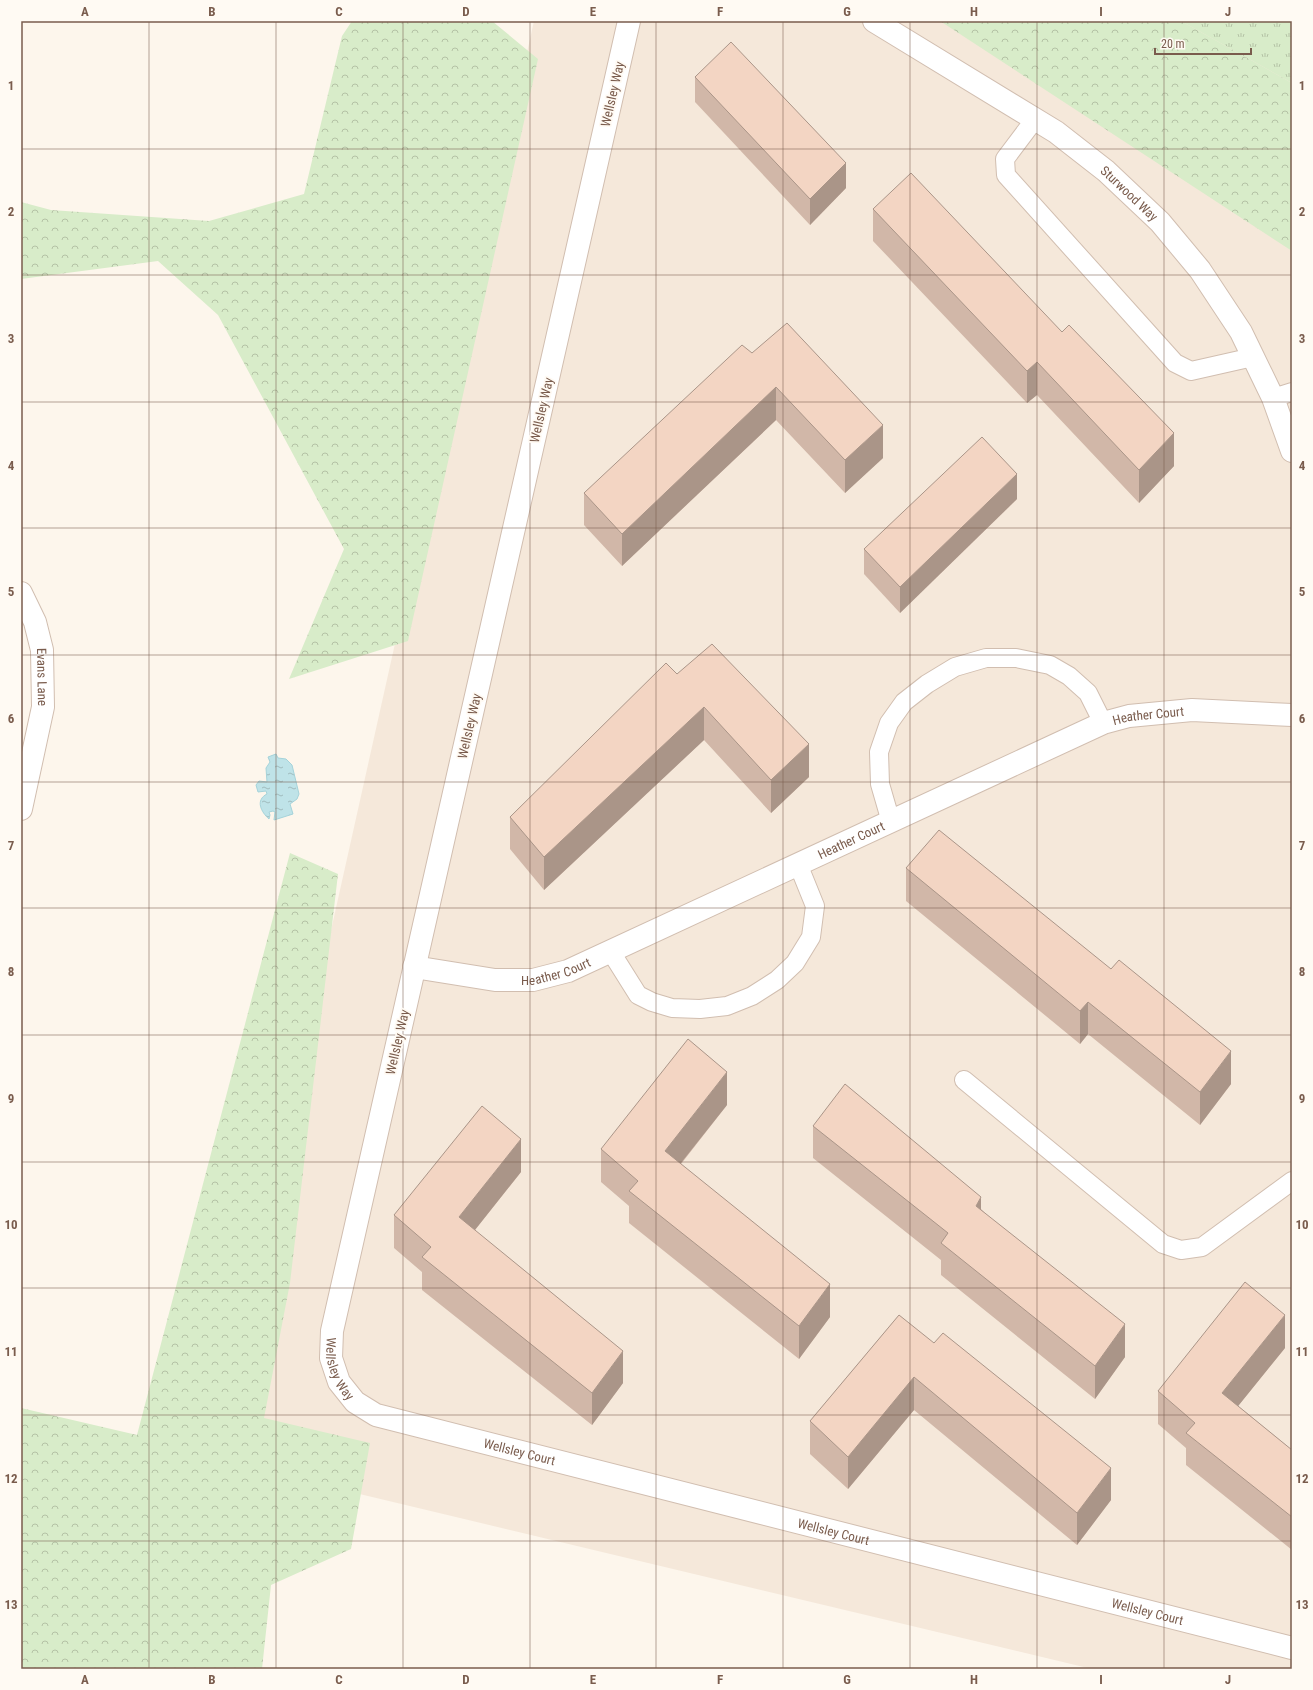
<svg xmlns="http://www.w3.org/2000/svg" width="1313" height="1690" font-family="'Roboto Condensed',sans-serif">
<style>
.residential{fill:#f5e8da}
.grass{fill:url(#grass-tufts)}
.forest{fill:url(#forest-crowns)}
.water{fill:url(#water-ripples);stroke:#a5d3da}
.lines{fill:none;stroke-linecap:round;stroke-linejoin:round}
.service-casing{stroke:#d1beb0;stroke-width:20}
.minor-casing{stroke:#d1beb0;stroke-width:24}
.service{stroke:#fff;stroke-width:18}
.minor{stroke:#fff;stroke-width:22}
.wall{fill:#d1b7a8}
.shaded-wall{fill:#aa9588}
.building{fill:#f3d5c3;stroke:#aa9588}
.grid{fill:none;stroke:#7a5c4d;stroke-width:1;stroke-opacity:0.55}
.labels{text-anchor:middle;stroke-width:3.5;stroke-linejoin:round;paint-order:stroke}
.street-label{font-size:13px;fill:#7a5c4d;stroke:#fffaf3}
.neatline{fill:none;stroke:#7a5c4d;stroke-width:1.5}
.grid-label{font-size:13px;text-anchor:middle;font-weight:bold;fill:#7a5c4d}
</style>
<defs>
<pattern id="grass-tufts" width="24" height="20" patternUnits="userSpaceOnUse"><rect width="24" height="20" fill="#d8ecc9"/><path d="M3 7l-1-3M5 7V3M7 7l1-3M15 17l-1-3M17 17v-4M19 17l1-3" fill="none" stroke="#b4c2a5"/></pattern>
<pattern id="forest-crowns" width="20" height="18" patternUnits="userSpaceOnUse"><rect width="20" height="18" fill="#d8ecc9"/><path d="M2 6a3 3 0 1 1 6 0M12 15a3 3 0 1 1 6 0" fill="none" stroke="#b4c2a5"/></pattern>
<pattern id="water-ripples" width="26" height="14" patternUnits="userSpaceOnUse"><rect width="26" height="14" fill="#bfe3e8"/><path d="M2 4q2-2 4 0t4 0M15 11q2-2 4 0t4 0" fill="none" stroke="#a0bbbe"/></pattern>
</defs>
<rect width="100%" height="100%" fill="#fdf6ec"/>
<polygon class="residential" points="534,21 1292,21 1292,1669 1092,1669 213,1459"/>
<polygon class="grass" points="1181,21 1292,21 1292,83"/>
<g class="forest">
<polygon points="352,21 492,21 538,59 408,641 289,679 344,549 218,315 158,261 21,279 21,202 51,210 209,221 304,194 342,36"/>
<polygon points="940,21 1181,21 1292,83 1292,251"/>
<polygon points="290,853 338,874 290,1283 264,1418 370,1443 351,1549 271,1585 262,1669 21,1669 21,1408 137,1435"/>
</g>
<path class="water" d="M276 754 278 758 286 759 292 765 299 794 297 799 290 804 293 814 274 820 275 812 273 811 269 812 270 815 269 819C261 812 255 800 267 794L266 791 258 792 256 785 259 781 267 782 266 768 270 762 268 757Z"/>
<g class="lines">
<defs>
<g id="service">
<polyline points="1035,119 1005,159 1006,175 1175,363 1191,371 1253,357"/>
<polyline points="1273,398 1292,392"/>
<polyline points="891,822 880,784 879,752 889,723 904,702 927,684 955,667 986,658 1016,658 1050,665 1069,676 1088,693 1103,723"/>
<polyline points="611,952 638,995 652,1002 672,1008 700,1009 727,1006 752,996 777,980 795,963 811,937 815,906 798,864"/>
<polyline points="964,1080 1163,1244 1181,1250 1202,1247 1292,1181"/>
</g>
<g id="minor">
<path id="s1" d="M629 21 332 1331 331 1358 339 1382 355 1402 376 1415 1292 1648"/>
<path id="s2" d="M874 21 1056 132 1106 171 1160 222 1200 270 1241 332 1273 398 1292 451"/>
<path id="s3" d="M21 593 35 622 42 650 43 707 21 809"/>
<path id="s4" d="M414 967 495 980H533L568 971 1103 723 1129 716 1192 710 1292 715"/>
</g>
</defs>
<use href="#service" class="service-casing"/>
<use href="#minor" class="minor-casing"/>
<use href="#service" class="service"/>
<use href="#minor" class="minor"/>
</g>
<g class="wall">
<polygon points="695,77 846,188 810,225 695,102"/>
<polygon points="873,209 1174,466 1139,503 1037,395 1027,403 873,241"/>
<polygon points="752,353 883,458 845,493 776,420 622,566 584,525 584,493"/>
<polygon points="1017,499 900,613 864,574 864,549"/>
<polygon points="677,674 809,777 771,813 704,740 544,890 510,849 510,817"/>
<polygon points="906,868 1231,1084 1200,1125 1088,1034 1080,1044 906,901"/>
<polygon points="727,1105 681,1164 830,1317 799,1359 629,1223 629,1206 601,1182 601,1149"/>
<polygon points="813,1126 981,1209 1125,1357 1095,1399 941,1275 941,1260 813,1158"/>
<polygon points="521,1172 475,1230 623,1383 592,1425 422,1290 422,1272 394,1248 394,1215"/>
<polygon points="899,1315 1111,1500 1077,1545 914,1410 848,1489 810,1454 810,1421"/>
<polygon points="1285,1348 1238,1406 1292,1450 1292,1550 1186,1465 1186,1448 1158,1424 1158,1391"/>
</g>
<g class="shaded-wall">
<polygon points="846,163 846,188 810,225 810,199"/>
<polygon points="1037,362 1037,395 1027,403 1027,371"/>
<polygon points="776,387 776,420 622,566 622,534"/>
<polygon points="883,425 883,458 845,493 845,460"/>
<polygon points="1174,433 1174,466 1139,503 1139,470"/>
<polygon points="1017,474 1017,499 900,613 900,587"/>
<polygon points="704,707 704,740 544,890 544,857"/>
<polygon points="809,744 809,777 771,813 771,780"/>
<polygon points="1088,1002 1088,1034 1080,1044 1080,1011"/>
<polygon points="1231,1051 1231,1084 1200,1125 1200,1092"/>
<polygon points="727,1072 727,1105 665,1183 665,1151"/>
<polygon points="521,1139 521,1172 459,1250 459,1217"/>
<polygon points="981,1197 981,1230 976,1206"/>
<polygon points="830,1284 830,1317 799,1359 799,1326"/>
<polygon points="1285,1315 1285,1348 1222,1426 1222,1393"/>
<polygon points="1125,1324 1125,1357 1095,1399 1095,1366"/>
<polygon points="623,1351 623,1383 592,1425 592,1393"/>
<polygon points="914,1377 914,1410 848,1489 848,1457"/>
<polygon points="1111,1468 1111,1500 1077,1545 1077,1513"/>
</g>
<g class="building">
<polygon points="731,42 846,163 810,199 695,77"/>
<polygon points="911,173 1062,332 1069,325 1174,433 1139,470 1037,362 1027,371 873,209"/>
<polygon points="787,323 883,425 845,460 776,387 622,534 584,493 742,345 752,353"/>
<polygon points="982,437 1017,474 900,587 864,549"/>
<polygon points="712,644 809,744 771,780 704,707 544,857 510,817 666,663 677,674"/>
<polygon points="939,830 1111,969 1119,960 1231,1051 1200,1092 1088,1002 1080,1011 906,868"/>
<polygon points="688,1039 727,1072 665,1151 830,1284 799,1326 629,1191 638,1181 601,1149"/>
<polygon points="845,1084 981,1197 976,1206 1125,1324 1095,1366 941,1243 948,1233 813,1126"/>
<polygon points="482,1106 521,1139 459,1217 623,1351 592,1393 422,1257 431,1247 394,1215"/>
<polygon points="1245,1282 1285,1315 1222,1393 1292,1450 1292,1517 1186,1433 1195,1423 1158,1391"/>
<polygon points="899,1315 934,1343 943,1333 1111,1468 1077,1513 914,1377 848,1457 810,1421"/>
</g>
<path class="grid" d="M149 21V1669M276 21V1669M403 21V1669M530 21V1669M656 21V1669M783 21V1669M910 21V1669M1037 21V1669M1164 21V1669M21 149H1292M21 275H1292M21 402H1292M21 528H1292M21 655H1292M21 782H1292M21 908H1292M21 1035H1292M21 1162H1292M21 1288H1292M21 1415H1292M21 1541H1292"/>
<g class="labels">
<g class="street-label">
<text transform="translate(612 94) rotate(-77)" y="5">Wellsley Way</text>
<text dy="5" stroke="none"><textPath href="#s2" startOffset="309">Sturwood Way</textPath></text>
<text transform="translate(541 410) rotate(-77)" y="5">Wellsley Way</text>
<text dy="5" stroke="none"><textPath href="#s3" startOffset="88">Evans Lane</textPath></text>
<text dy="5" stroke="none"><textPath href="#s4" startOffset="792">Heather Court</textPath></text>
<text transform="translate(469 726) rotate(-77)" y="5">Wellsley Way</text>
<text dy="5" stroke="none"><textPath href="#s4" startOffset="468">Heather Court</textPath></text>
<text dy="5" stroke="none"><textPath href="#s4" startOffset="144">Heather Court</textPath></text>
<text transform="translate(397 1042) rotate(-77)" y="5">Wellsley Way</text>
<text dy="5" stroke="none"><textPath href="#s1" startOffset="1383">Wellsley Way</textPath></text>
<text dy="5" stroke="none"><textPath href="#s1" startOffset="1594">Wellsley Court</textPath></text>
<text dy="5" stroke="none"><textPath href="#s1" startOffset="1918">Wellsley Court</textPath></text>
<text dy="5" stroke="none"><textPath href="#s1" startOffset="2242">Wellsley Court</textPath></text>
</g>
</g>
<rect width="1313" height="1690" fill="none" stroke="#fffaf3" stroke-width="44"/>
<path d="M1155 48v6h96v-6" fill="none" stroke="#7a5c4d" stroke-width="2"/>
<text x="1161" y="48" font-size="12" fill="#7a5c4d" stroke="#fffaf3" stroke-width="3" paint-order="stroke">20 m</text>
<rect x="22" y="22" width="1269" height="1646" class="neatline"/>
<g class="grid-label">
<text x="85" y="16">A</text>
<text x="212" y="16">B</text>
<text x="339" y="16">C</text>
<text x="466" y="16">D</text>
<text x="593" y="16">E</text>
<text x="720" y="16">F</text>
<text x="847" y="16">G</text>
<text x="974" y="16">H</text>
<text x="1101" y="16">I</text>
<text x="1228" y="16">J</text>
<text x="11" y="90">1</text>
<text x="1302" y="90">1</text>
<text x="11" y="216">2</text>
<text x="1302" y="216">2</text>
<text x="11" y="343">3</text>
<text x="1302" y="343">3</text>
<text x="11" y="470">4</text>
<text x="1302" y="470">4</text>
<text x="11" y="596">5</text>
<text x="1302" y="596">5</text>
<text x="11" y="723">6</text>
<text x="1302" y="723">6</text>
<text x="11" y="850">7</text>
<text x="1302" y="850">7</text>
<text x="11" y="976">8</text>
<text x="1302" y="976">8</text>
<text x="11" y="1103">9</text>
<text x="1302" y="1103">9</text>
<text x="11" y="1229">10</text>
<text x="1302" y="1229">10</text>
<text x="11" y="1356">11</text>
<text x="1302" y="1356">11</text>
<text x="11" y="1483">12</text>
<text x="1302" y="1483">12</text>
<text x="11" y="1609">13</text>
<text x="1302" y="1609">13</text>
<text x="85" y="1684">A</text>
<text x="212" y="1684">B</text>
<text x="339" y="1684">C</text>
<text x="466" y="1684">D</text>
<text x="593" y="1684">E</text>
<text x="720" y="1684">F</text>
<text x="847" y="1684">G</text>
<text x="974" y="1684">H</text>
<text x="1101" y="1684">I</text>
<text x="1228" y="1684">J</text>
</g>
</svg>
